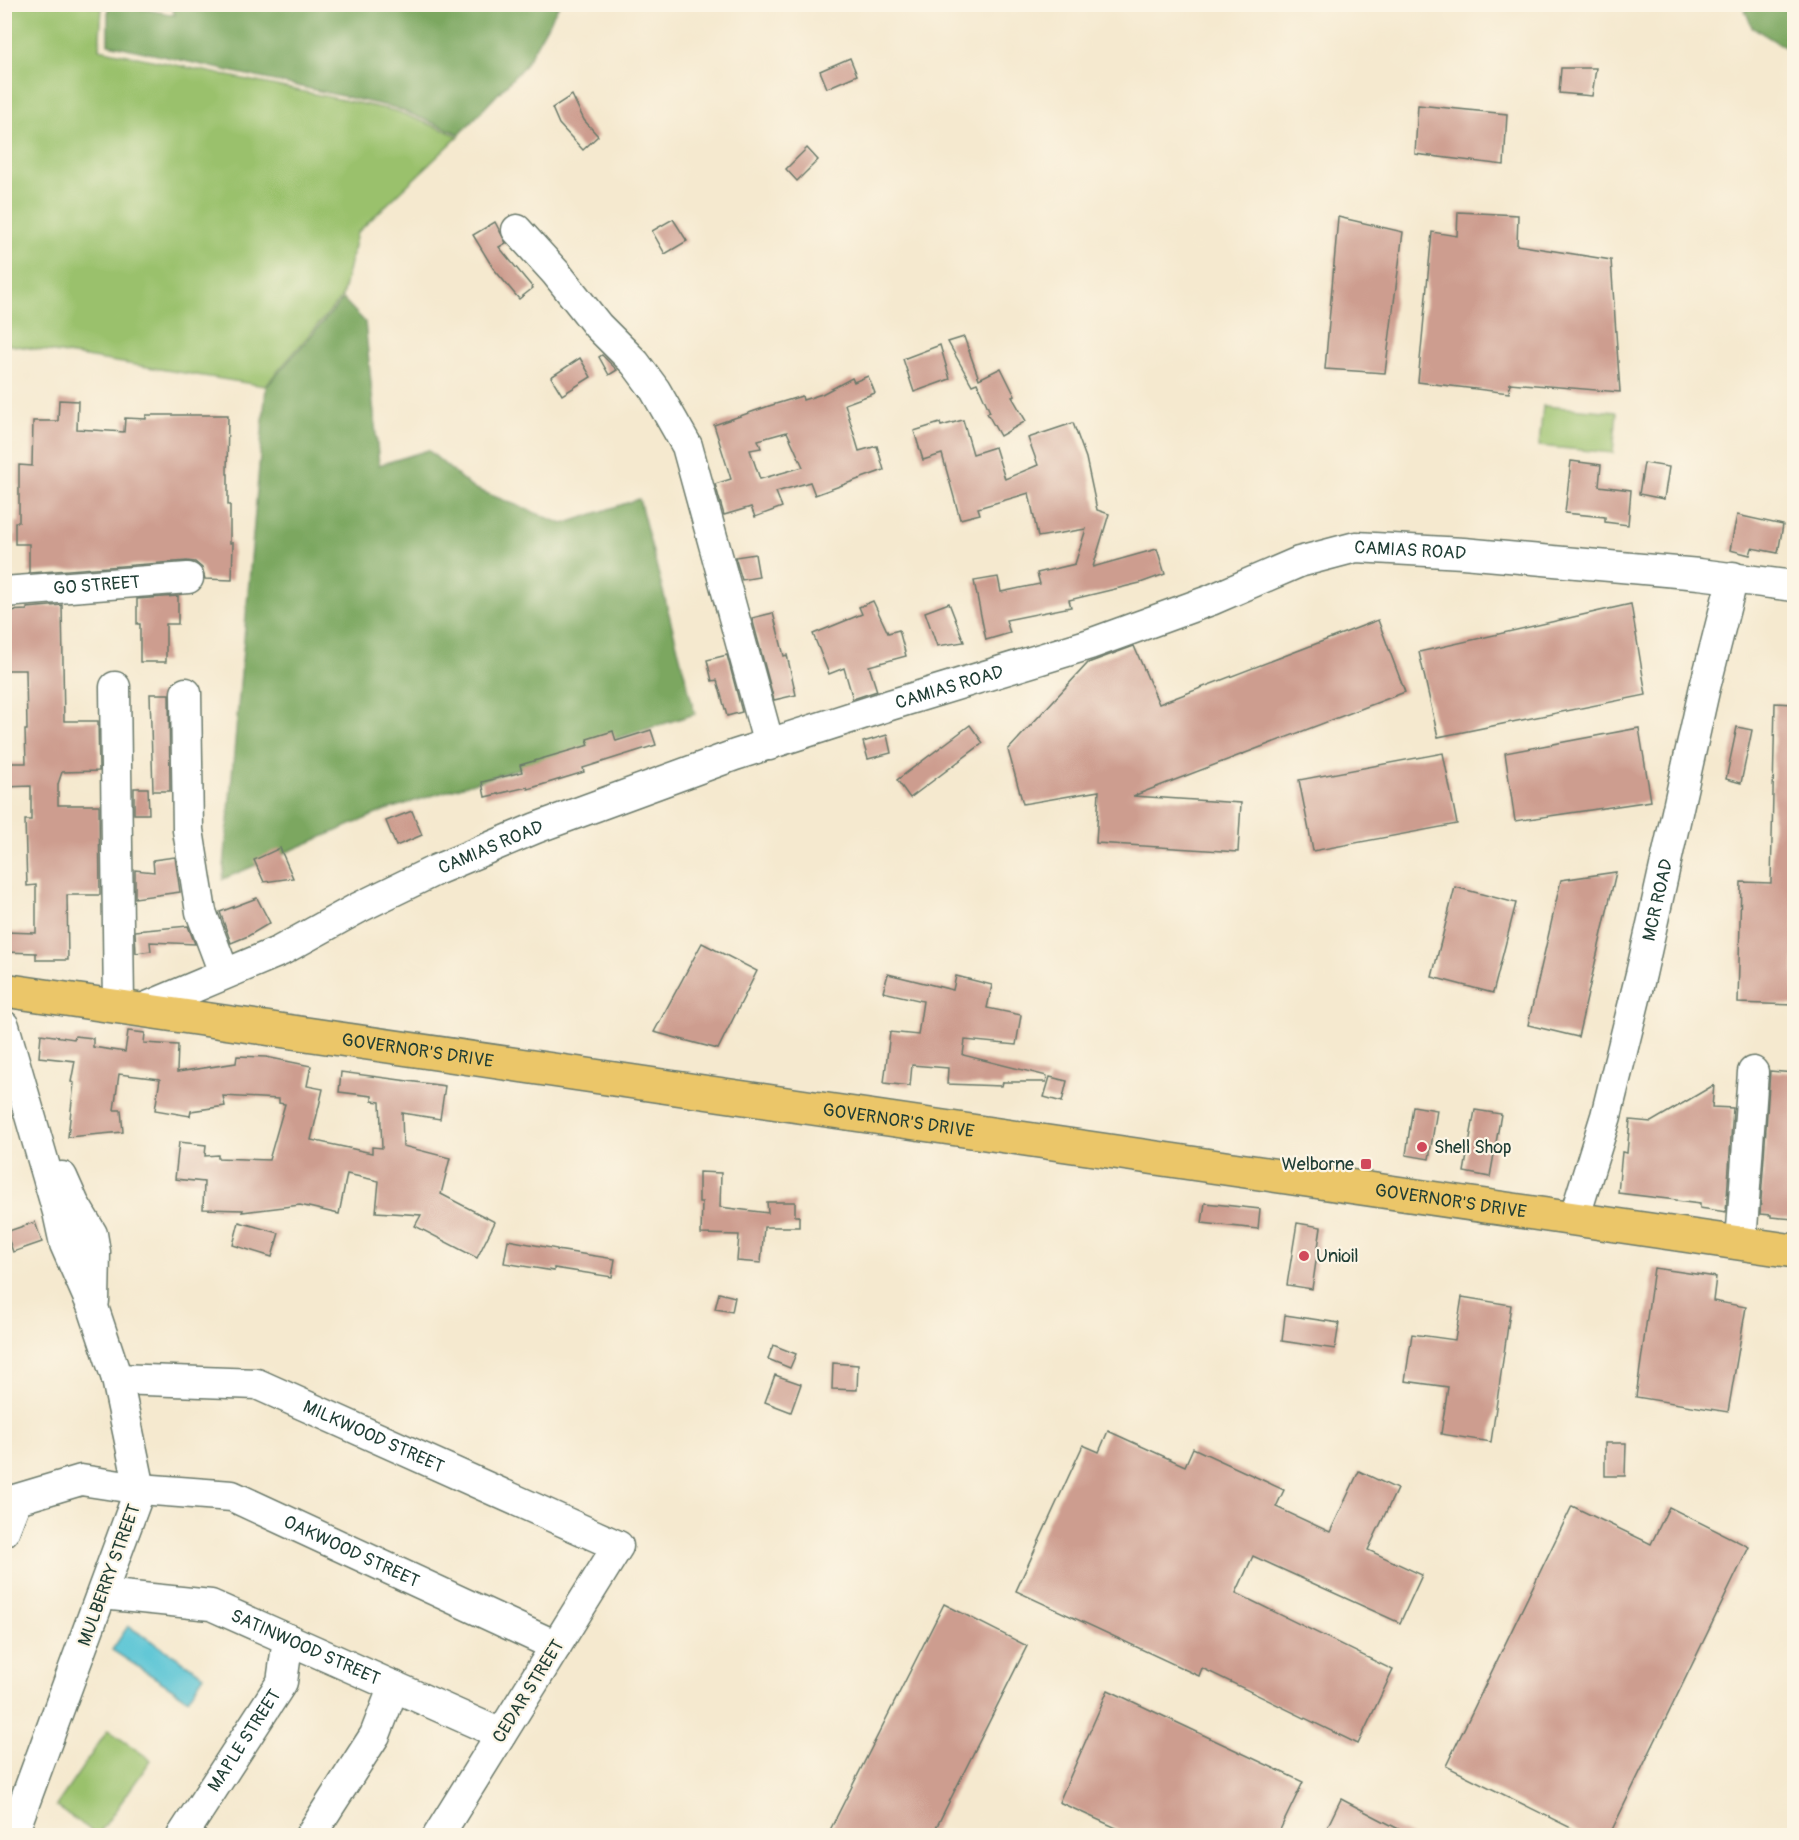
<svg xmlns="http://www.w3.org/2000/svg" width="1799" height="1840" font-family="Pangolin,sans-serif">
<style>
.green{fill:#9ac16c;stroke:#5c7f50;stroke-width:1.5}
.forest{fill:#7ba760;stroke:#4d724a;stroke-width:1.5}
.water{fill:#5ac5d5;stroke:#3c8184;stroke-width:1.5}
.building{fill:#cd9d8f;fill-rule:evenodd}
.lines{fill:none;stroke-linecap:round;stroke-linejoin:round}
.minor-casing{stroke:#6a796a;stroke-width:33}
.highway-casing{stroke:#6a796a;stroke-width:36}
.minor{stroke:#fff;stroke-width:30}
.highway{stroke:#ebc669;stroke-width:33}
.poi-dot{fill:#d1495b;stroke:#fcf5e5;stroke-width:2}
.labels{text-anchor:middle;stroke-width:4.5;stroke-linejoin:round;paint-order:stroke}
.street-label{font-size:18px;fill:#1f3d34;stroke:#fcf5e5}
.poi-label{font-size:18px;fill:#1f3d34;stroke:#fcf5e5;text-anchor:start}
</style>
<rect width="100%" height="100%" fill="#fcf5e5"/>
<filter id="ink" filterUnits="userSpaceOnUse"><feTurbulence type="fractalNoise" baseFrequency=".0167" numOctaves="2"/><feDisplacementMap in="SourceGraphic" scale="12" xChannelSelector="R" yChannelSelector="G"/><feConvolveMatrix kernelMatrix="1 2 1 2 8 2 1 2 1" color-interpolation-filters="sRGB"/></filter>
<filter id="wash" filterUnits="userSpaceOnUse"><feTurbulence type="fractalNoise" baseFrequency=".008" numOctaves="4" result="noise"/><feDisplacementMap in="SourceGraphic" scale="24" xChannelSelector="R" yChannelSelector="G"/><feGaussianBlur stdDeviation="1.35" result="paint"/><feColorMatrix in="noise" values="0 0 0 0 0 0 0 0 0 0 0 0 0 0 0 0 0 1.4 0 .05"/><feComposite in="paint" operator="in"/></filter>
<g filter="url(#wash)">
<rect width="100%" height="100%" fill="#f5e9cf"/>
<g class="green">
<polygon points="83,4 102,8 99,49 396,111 459,136 357,233 342,297 265,386 5,344 5,5"/>
<polygon points="1543,406 1617,412 1613,453 1539,446"/>
<polygon points="108,1730 151,1760 98,1835 56,1806"/>
</g>
<g class="forest">
<polygon points="108,5 124,5 175,15 171,5 559,5 525,65 460,134 396,108 108,44"/>
<polygon points="1743,5 1794,5 1794,53 1752,27"/>
<polygon points="343,299 365,322 379,465 428,450 471,487 563,524 639,499 695,714 386,810 223,879 266,387"/>
</g>
<polygon class="water" points="128,1626 204,1675 188,1699 112,1650"/>
<g id="blocks">
<g class="building">
<polygon points="850,58 857,75 827,88 820,71"/>
<polygon points="1561,68 1596,68 1592,96 1559,93"/>
<polygon points="572,95 584,120 598,136 583,150 559,124 552,108"/>
<polygon points="1418,105 1507,114 1504,165 1415,154"/>
<polygon points="807,148 818,160 797,181 786,169"/>
<polygon points="1458,212 1518,215 1517,245 1611,260 1620,392 1510,383 1509,393 1418,382 1432,232 1457,236"/>
<polygon points="1338,217 1403,232 1385,373 1325,369"/>
<polygon points="673,219 687,241 665,254 652,231"/>
<polygon points="495,222 506,243 499,247 533,288 519,299 493,268 473,235"/>
<polygon points="964,337 979,379 1001,368 1015,396 1012,397 1026,421 1000,436 987,413 990,412 977,383 972,385 948,342"/>
<polygon points="940,345 950,379 914,392 903,359"/>
<polygon points="602,355 617,370 609,375 599,357"/>
<polygon points="580,358 591,377 562,395 551,377"/>
<path d="M868 376 875 393 845 404 859 451 877 446 884 470 815 495 810 482 776 492 782 507 755 517 751 507 724 515 715 484 731 479 714 425 769 406 802 396 803 400 822 394 852 378 854 382ZM787 432 803 467 760 479 750 450 761 448 758 440Z"/>
<polygon points="59,400 78,401 77,429 124,432 125,418 146,419 146,415 228,415 227,474 228,474 228,505 230,505 230,543 233,543 232,580 205,579 202,568 195,562 187,561 29,573 29,544 15,544 15,522 19,522 19,465 32,466 33,421 58,421"/>
<polygon points="963,420 973,454 995,447 1005,479 1038,465 1028,438 1073,423 1086,458 1097,510 1109,514 1093,567 1157,549 1165,574 1140,583 1069,600 1071,607 1006,620 1010,633 986,640 974,581 998,577 1001,592 1040,584 1037,573 1075,564 1086,529 1038,537 1029,493 978,508 980,514 960,519 942,454 923,460 914,431 940,423 941,426"/>
<polygon points="1571,461 1601,465 1599,486 1631,490 1628,525 1605,522 1605,517 1565,513"/>
<polygon points="1644,463 1669,467 1664,499 1639,494"/>
<polygon points="1737,515 1783,525 1778,553 1752,548 1750,555 1730,550"/>
<polygon points="755,554 759,577 742,580 735,557"/>
<polygon points="178,596 178,624 166,624 166,662 140,662 140,624 137,624 137,599"/>
<polygon points="873,601 888,633 899,630 906,656 869,666 877,691 853,699 844,668 829,674 813,634 862,614 859,607"/>
<polygon points="949,603 964,642 937,646 925,612"/>
<polygon points="1631,604 1646,695 1438,737 1419,652"/>
<polygon points="62,605 64,721 98,721 99,771 62,772 58,784 58,805 99,805 100,895 67,895 68,960 36,960 36,953 4,952 4,932 36,933 36,885 27,886 26,854 25,820 31,820 31,786 4,787 4,763 26,763 25,730 27,730 26,670 4,670 4,611 27,610 27,608"/>
<polygon points="773,613 784,656 787,655 796,695 774,700 752,618"/>
<polygon points="1378,620 1405,692 1133,796 1241,803 1238,852 1096,843 1099,791 1023,804 1008,750 1088,663 1134,646 1159,704"/>
<polygon points="727,655 742,712 727,716 717,680 712,681 707,660"/>
<polygon points="150,694 169,694 170,791 153,791"/>
<polygon points="1775,703 1794,704 1794,1005 1738,1003 1741,882 1771,883"/>
<polygon points="970,725 983,743 910,798 897,780"/>
<polygon points="1737,727 1752,730 1741,783 1726,779"/>
<polygon points="1639,728 1651,801 1515,821 1505,753"/>
<polygon points="651,730 656,745 583,768 584,772 528,789 527,787 485,797 482,782 522,772 520,765 589,745 587,739 613,731 616,741"/>
<polygon points="887,735 891,753 868,759 863,742"/>
<polygon points="1443,753 1457,824 1313,851 1299,780"/>
<polygon points="134,788 148,788 149,814 134,814"/>
<polygon points="412,811 422,835 396,846 386,821"/>
<polygon points="280,848 293,878 264,882 254,860"/>
<polygon points="175,857 180,892 135,898 135,870 154,872 153,860"/>
<polygon points="1616,872 1578,1037 1528,1025 1561,880"/>
<polygon points="1455,887 1516,903 1493,993 1432,977"/>
<polygon points="257,898 270,923 248,936 231,943 220,912"/>
<polygon points="188,926 195,944 150,942 151,951 136,953 135,931"/>
<polygon points="702,943 757,971 718,1049 654,1032"/>
<polygon points="888,974 953,990 956,976 992,985 987,1008 1021,1015 1016,1045 965,1040 963,1055 1047,1076 1046,1082 1003,1082 1002,1086 947,1084 948,1068 912,1065 910,1086 884,1083 890,1032 918,1035 923,1001 883,992"/>
<polygon points="128,1031 145,1033 144,1043 178,1045 177,1072 236,1063 237,1056 266,1057 311,1066 307,1086 323,1089 311,1140 372,1153 372,1147 382,1148 380,1102 372,1101 372,1096 339,1092 341,1072 445,1086 440,1119 402,1113 403,1146 450,1158 441,1194 495,1222 477,1258 415,1226 421,1215 376,1212 379,1181 347,1174 339,1214 300,1205 242,1212 243,1210 203,1209 204,1182 175,1179 179,1142 206,1145 205,1156 218,1155 218,1158 269,1160 285,1104 279,1103 279,1099 223,1096 225,1106 191,1111 190,1116 155,1110 160,1079 119,1074 114,1110 121,1110 123,1132 68,1137 74,1083 71,1082 75,1061 39,1057 41,1034 74,1039 75,1036 93,1038 93,1047 125,1052"/>
<polygon points="1770,1071 1794,1073 1794,1219 1771,1217 1771,1215 1760,1214"/>
<polygon points="1050,1077 1067,1081 1062,1102 1044,1097"/>
<polygon points="1714,1085 1712,1107 1733,1108 1726,1212 1700,1208 1700,1204 1676,1201 1676,1200 1618,1193 1622,1152 1627,1153 1630,1120 1651,1122"/>
<polygon points="1413,1106 1437,1110 1429,1159 1406,1155"/>
<polygon points="1475,1110 1501,1114 1490,1177 1464,1172"/>
<polygon points="699,1172 721,1173 720,1207 768,1213 767,1202 795,1202 795,1216 799,1216 799,1227 764,1227 761,1263 737,1261 739,1235 701,1234 702,1202 699,1202"/>
<polygon points="1205,1203 1260,1209 1258,1229 1202,1223"/>
<polygon points="35,1222 42,1242 13,1252 6,1232"/>
<polygon points="239,1222 279,1233 272,1257 233,1245"/>
<polygon points="1297,1223 1321,1227 1312,1289 1287,1285"/>
<polygon points="508,1240 557,1249 557,1250 615,1259 612,1277 554,1268 554,1271 504,1263"/>
<polygon points="1654,1268 1716,1277 1713,1301 1746,1307 1728,1412 1636,1397"/>
<polygon points="719,1293 735,1297 732,1312 715,1309"/>
<polygon points="1462,1297 1511,1305 1491,1442 1441,1434 1448,1387 1405,1381 1412,1334 1455,1340"/>
<polygon points="1285,1315 1339,1323 1335,1349 1282,1341"/>
<polygon points="773,1345 796,1354 790,1368 768,1359"/>
<polygon points="833,1363 858,1365 857,1390 832,1389"/>
<polygon points="775,1375 801,1384 791,1412 765,1402"/>
<polygon points="1108,1431 1185,1466 1193,1448 1284,1490 1276,1507 1330,1532 1359,1471 1397,1489 1368,1550 1422,1575 1400,1623 1253,1556 1236,1593 1393,1670 1358,1744 1202,1668 1199,1676 1016,1591 1083,1445 1099,1452"/>
<polygon points="1605,1443 1626,1443 1625,1476 1605,1476"/>
<polygon points="1572,1506 1651,1544 1669,1507 1749,1547 1609,1836 1587,1836 1446,1766"/>
<polygon points="944,1604 1027,1646 932,1836 827,1836"/>
<polygon points="1108,1690 1303,1782 1277,1836 1134,1836 1059,1802"/>
<polygon points="1341,1799 1412,1836 1323,1836"/>
</g>
</g>
</g>
<g filter="url(#ink)">
<use href="#blocks" fill-opacity="0" stroke="#6a796a" stroke-width="1.5"/>
<g class="lines">
<defs>
<g id="minor">
<polyline points="517,230 556,273 598,326 635,363 655,390 687,446 769,745"/>
<path id="s1" d="M4 592 188 578"/>
<polyline points="115,687 119,1006"/>
<polyline points="186,693 188,830 201,912 224,973"/>
<path id="s2" d="M140 1010 280 951 360 907 436 870 536 828 735 755 890 705 1090 644 1211 600 1299 562 1356 547 1463 553 1699 574 1794 586"/>
<polyline points="4,1026 58,1212 65,1244 94,1310 117,1379 140,1489 12,1836"/>
<polyline points="62,1177 74,1204 92,1234 95,1252 94,1301"/>
<path id="s3" d="M1574 1219 1606 1116 1641 974 1704 691 1733 577"/>
<polyline points="1741,1243 1753,1072"/>
<path id="s4" d="M117 1379 257 1384 618 1546 438 1836"/>
<path id="s5" d="M4 1503 81 1480 140 1489 232 1496 556 1646"/>
<polyline points="4,1531 16,1500"/>
<path id="s6" d="M102 1594 211 1605 501 1734"/>
<path id="s7" d="M182 1836 282 1682 288 1639"/>
<polyline points="310,1836 375,1735 394,1686"/>
</g>
<g id="highway">
<path id="s8" d="M4 990 1794 1251"/>
</g>
</defs>
<use href="#minor" class="minor-casing"/>
<use href="#highway" class="highway-casing"/>
<use href="#minor" class="minor"/>
<use href="#highway" class="highway"/>
</g>
</g>
<g class="poi-dot">
<circle cx="1422" cy="1147" r="6"/>
<rect x="1360" y="1158" width="12" height="12" rx="3"/>
<circle cx="1304" cy="1256" r="6"/>
</g>
<g class="labels">
<g class="street-label">
<text dy="6" stroke="none"><textPath href="#s2" startOffset="1358">CAMIAS ROAD</textPath></text>
<text dy="6" stroke="none"><textPath href="#s1" startOffset="93">GO STREET</textPath></text>
<text dy="6" stroke="none"><textPath href="#s2" startOffset="873">CAMIAS ROAD</textPath></text>
<text dy="6" stroke="none"><textPath href="#s2" startOffset="387">CAMIAS ROAD</textPath></text>
<text dy="6" stroke="none"><textPath href="#s3" startOffset="330">MCR ROAD</textPath></text>
<text dy="6" stroke="none"><textPath href="#s8" startOffset="418">GOVERNOR'S DRIVE</textPath></text>
<text dy="6" stroke="none"><textPath href="#s8" startOffset="904">GOVERNOR'S DRIVE</textPath></text>
<text dy="6" stroke="none"><textPath href="#s8" startOffset="1462">GOVERNOR'S DRIVE</textPath></text>
<text dy="6" stroke="none"><textPath href="#s4" startOffset="268">MILKWOOD STREET</textPath></text>
<text dy="6" stroke="none"><textPath href="#s5" startOffset="364">OAKWOOD STREET</textPath></text>
<text transform="translate(109 1575) rotate(-70)" y="6">MULBERRY STREET</text>
<text dy="6" stroke="none"><textPath href="#s6" startOffset="213">SATINWOOD STREET</textPath></text>
<text transform="translate(528 1691) rotate(-58)" y="6">CEDAR STREET</text>
<text dy="6" stroke="none"><textPath href="#s7" startOffset="114">MAPLE STREET</textPath></text>
</g>
<g class="poi-label">
<text x="1434" y="1153">Shell Shop</text>
<text x="1354" y="1170" text-anchor="end">Welborne</text>
<text x="1316" y="1262">Unioil</text>
</g>
</g>
<rect width="1799" height="1840" fill="none" stroke="#fcf5e5" stroke-width="24"/>
</svg>
